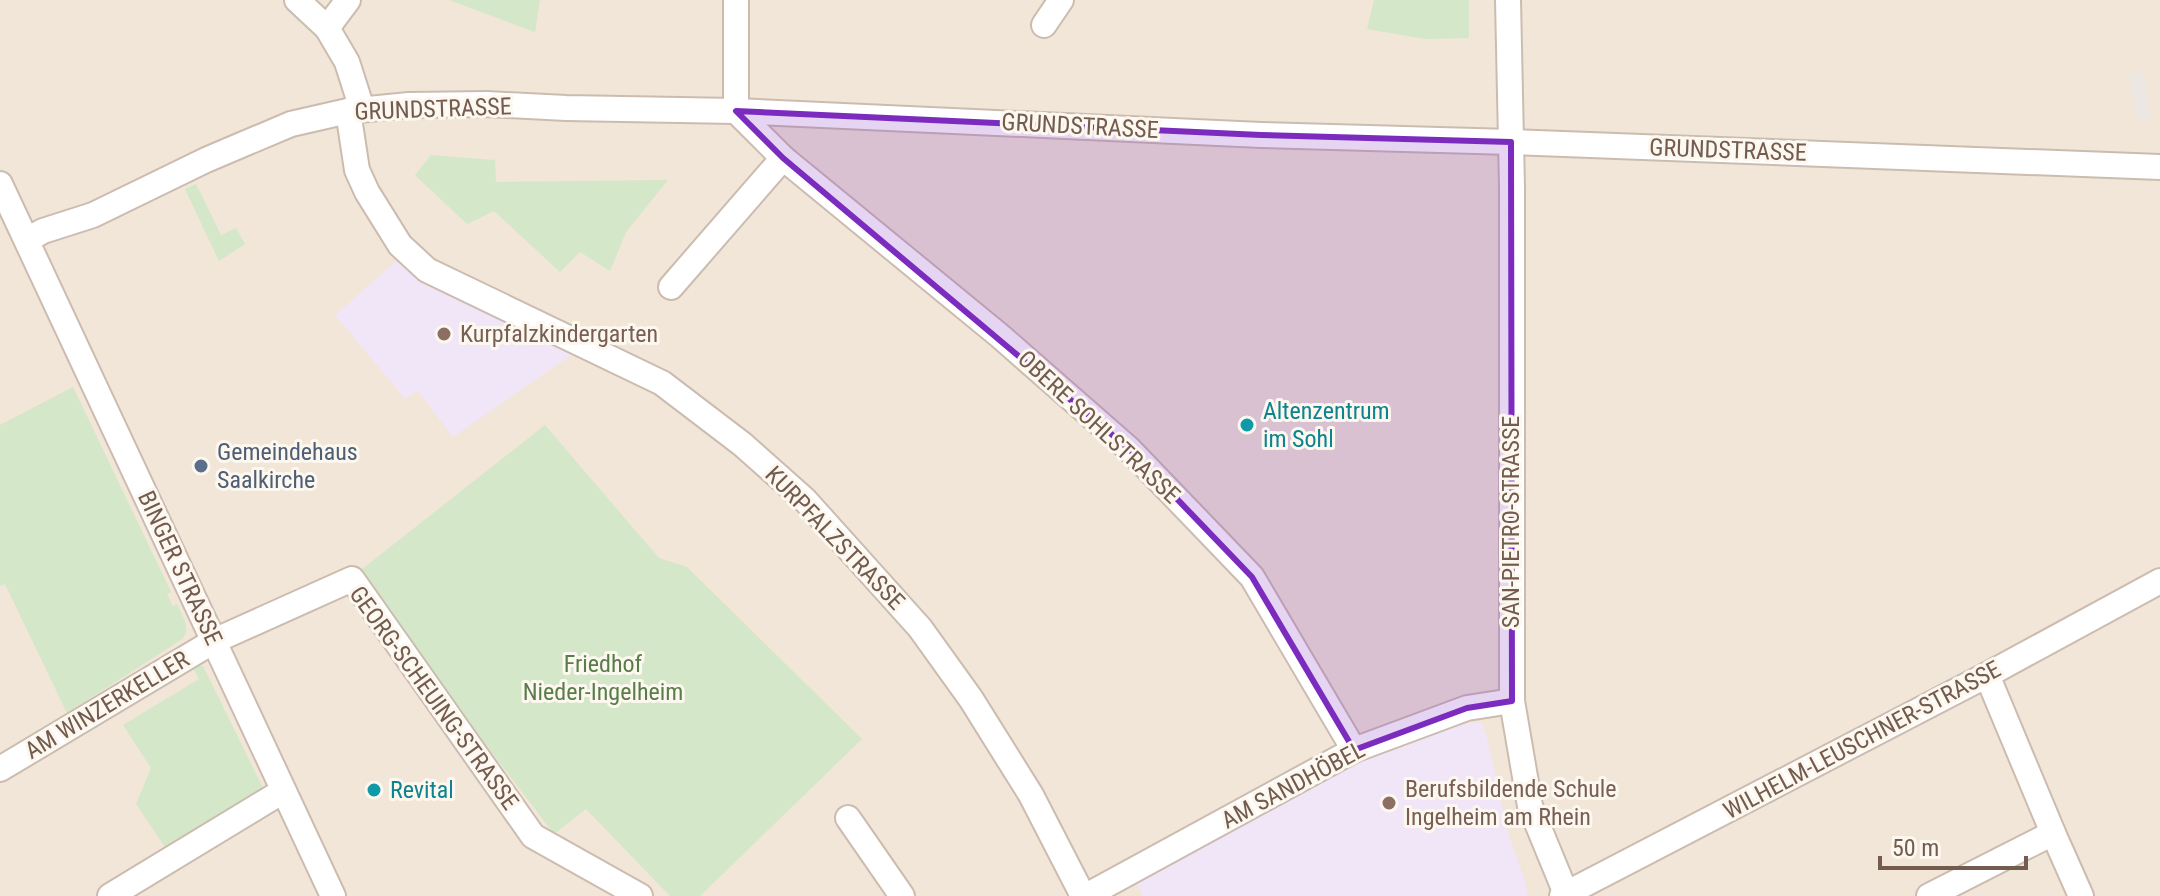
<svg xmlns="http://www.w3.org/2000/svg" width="2160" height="896" font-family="'Roboto Condensed',sans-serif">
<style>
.residential{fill:#f1e6d8}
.industrial{fill:#ece7e2}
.education{fill:#f1e6f7}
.green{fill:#d4e7c8}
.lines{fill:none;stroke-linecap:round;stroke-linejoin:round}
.street-casing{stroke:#ccbcb0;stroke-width:28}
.street{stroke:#fff;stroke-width:24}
.marked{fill:#7b2cbf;fill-opacity:0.2;stroke:#7b2cbf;stroke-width:6;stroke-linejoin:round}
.education-dot{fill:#8d6e63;stroke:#fdf8ef;stroke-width:3}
.culture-dot{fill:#0f9aa8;stroke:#fdf8ef;stroke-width:3}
.service-dot{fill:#5c6f8a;stroke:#fdf8ef;stroke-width:3}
.labels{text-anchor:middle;stroke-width:6;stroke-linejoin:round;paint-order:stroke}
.street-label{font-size:24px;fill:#735c4f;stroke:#fdf8ef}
.education-label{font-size:24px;fill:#785e54;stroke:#fdf8ef;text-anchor:start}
.culture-label{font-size:24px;fill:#0d838f;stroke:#fdf8ef;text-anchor:start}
.service-label{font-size:24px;fill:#4e5e75;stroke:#fdf8ef;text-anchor:start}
.park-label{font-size:24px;fill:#597c4b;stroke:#fdf8ef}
</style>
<rect width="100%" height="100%" fill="#faf4e9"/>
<rect class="residential" x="0" y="0" width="2160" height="896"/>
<polygon class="industrial" points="2143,71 2151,120 2138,122 2128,74"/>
<g class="education">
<polygon points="396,261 574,353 453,437 418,391 405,399 335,315"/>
<polygon points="1478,722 1482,724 1486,733 1508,833 1526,884 1527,896 1143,896 1135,881 1332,773 1393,745 1443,726"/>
</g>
<g class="green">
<polygon points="449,0 540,0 535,32"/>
<polygon points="1374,0 1469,0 1469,38 1425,39 1367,29"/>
<polygon points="431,155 495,160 496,182 668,180 626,232 610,271 580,252 560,272 494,211 467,224 415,175"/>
<polygon points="196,184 221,235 236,228 245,244 219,261 185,189"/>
<path d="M73 387 171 592 167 594 173 606 177 604C182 616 193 630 181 640L67 713 5 584 0 586V425Z"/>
<polygon points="545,425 659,558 687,567 862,739 700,896 670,896 586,809 554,834 490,750 361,570"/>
<polygon points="191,665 203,666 262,786 258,797 169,853 136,804 151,768 123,725 199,679"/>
</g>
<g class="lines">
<defs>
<g id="street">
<polyline points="297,0 327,28"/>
<polyline points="348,0 327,28 347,62 362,109"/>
<polyline points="736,0 736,111 783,158 1000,336 1129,449 1252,577 1354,750"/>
<polyline points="1508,0 1512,188 1512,701 1530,806 1567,896"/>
<polyline points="1044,25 1061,0"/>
<polyline points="348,111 357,170 367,192 400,245 427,270 662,383 742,444 805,500 920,628 971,699 1031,795 1083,896"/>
<polyline points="0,184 333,896"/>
<polyline points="27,240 43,231 93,215 206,160 291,124 348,111 409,105 487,104 566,108 736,111 1261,135 1511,142 2160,167"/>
<polyline points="671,287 783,158"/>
<polyline points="1987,675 2053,833 2081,896"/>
<polyline points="0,769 214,641 352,579 533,836 640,896"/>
<polyline points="848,818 902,896"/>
<polyline points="110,896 283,791"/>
<polyline points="1086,896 1354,750 1467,708 1512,701"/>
<polyline points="1562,896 1987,675 2160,581"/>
<polyline points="1929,896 2053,833"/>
</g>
</defs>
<use href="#street" class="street-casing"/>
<use href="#street" class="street"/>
</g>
<path class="marked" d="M736 111 1261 135 1511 142 1512 701 1467 708 1354 750 1252 577 1129 449 783 158Z"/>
<g class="education-dot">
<circle cx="444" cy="334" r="8"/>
<circle cx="1389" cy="803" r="8"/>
</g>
<g class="culture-dot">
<circle cx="1247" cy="425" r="8"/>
<circle cx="374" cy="790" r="8"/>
</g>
<circle class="service-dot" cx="201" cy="466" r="8"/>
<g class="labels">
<g class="street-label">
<text transform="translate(433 109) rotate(-2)" y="8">GRUNDSTRASSE</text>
<text transform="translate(1080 126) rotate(3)" y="8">GRUNDSTRASSE</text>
<text transform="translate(1728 150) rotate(2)" y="8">GRUNDSTRASSE</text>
<text transform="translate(1099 427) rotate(43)" y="8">OBERE SOHLSTRASSE</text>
<text transform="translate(1511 522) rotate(-90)" y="8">SAN-PIETRO-STRASSE</text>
<text transform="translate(835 538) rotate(46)" y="8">KURPFALZSTRASSE</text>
<text transform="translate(180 568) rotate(65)" y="8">BINGER STRASSE</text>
<text transform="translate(434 698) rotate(54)" y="8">GEORG-SCHEUING-STRASSE</text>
<text transform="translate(107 705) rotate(-31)" y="8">AM WINZERKELLER</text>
<text transform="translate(1862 740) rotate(-28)" y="8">WILHELM-LEUSCHNER-STRASSE</text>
<text transform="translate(1293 785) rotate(-28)" y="8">AM SANDHÖBEL</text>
</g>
<g class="education-label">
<text x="460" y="342">Kurpfalzkindergarten</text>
<text x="1405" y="797">Berufsbildende Schule<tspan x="1405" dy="28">Ingelheim am Rhein</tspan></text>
</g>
<g class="culture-label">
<text x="1263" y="419">Altenzentrum<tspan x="1263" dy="28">im Sohl</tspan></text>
<text x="390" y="798">Revital</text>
</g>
<g class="service-label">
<text x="217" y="460">Gemeindehaus<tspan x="217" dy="28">Saalkirche</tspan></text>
</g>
<g class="park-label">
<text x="603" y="672">Friedhof<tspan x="603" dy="28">Nieder-Ingelheim</tspan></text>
</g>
</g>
<path d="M1880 856v12h146v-12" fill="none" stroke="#735c4f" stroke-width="4"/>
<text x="1892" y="856" font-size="24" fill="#735c4f" stroke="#fdf8ef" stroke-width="6" paint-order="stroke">50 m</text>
</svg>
